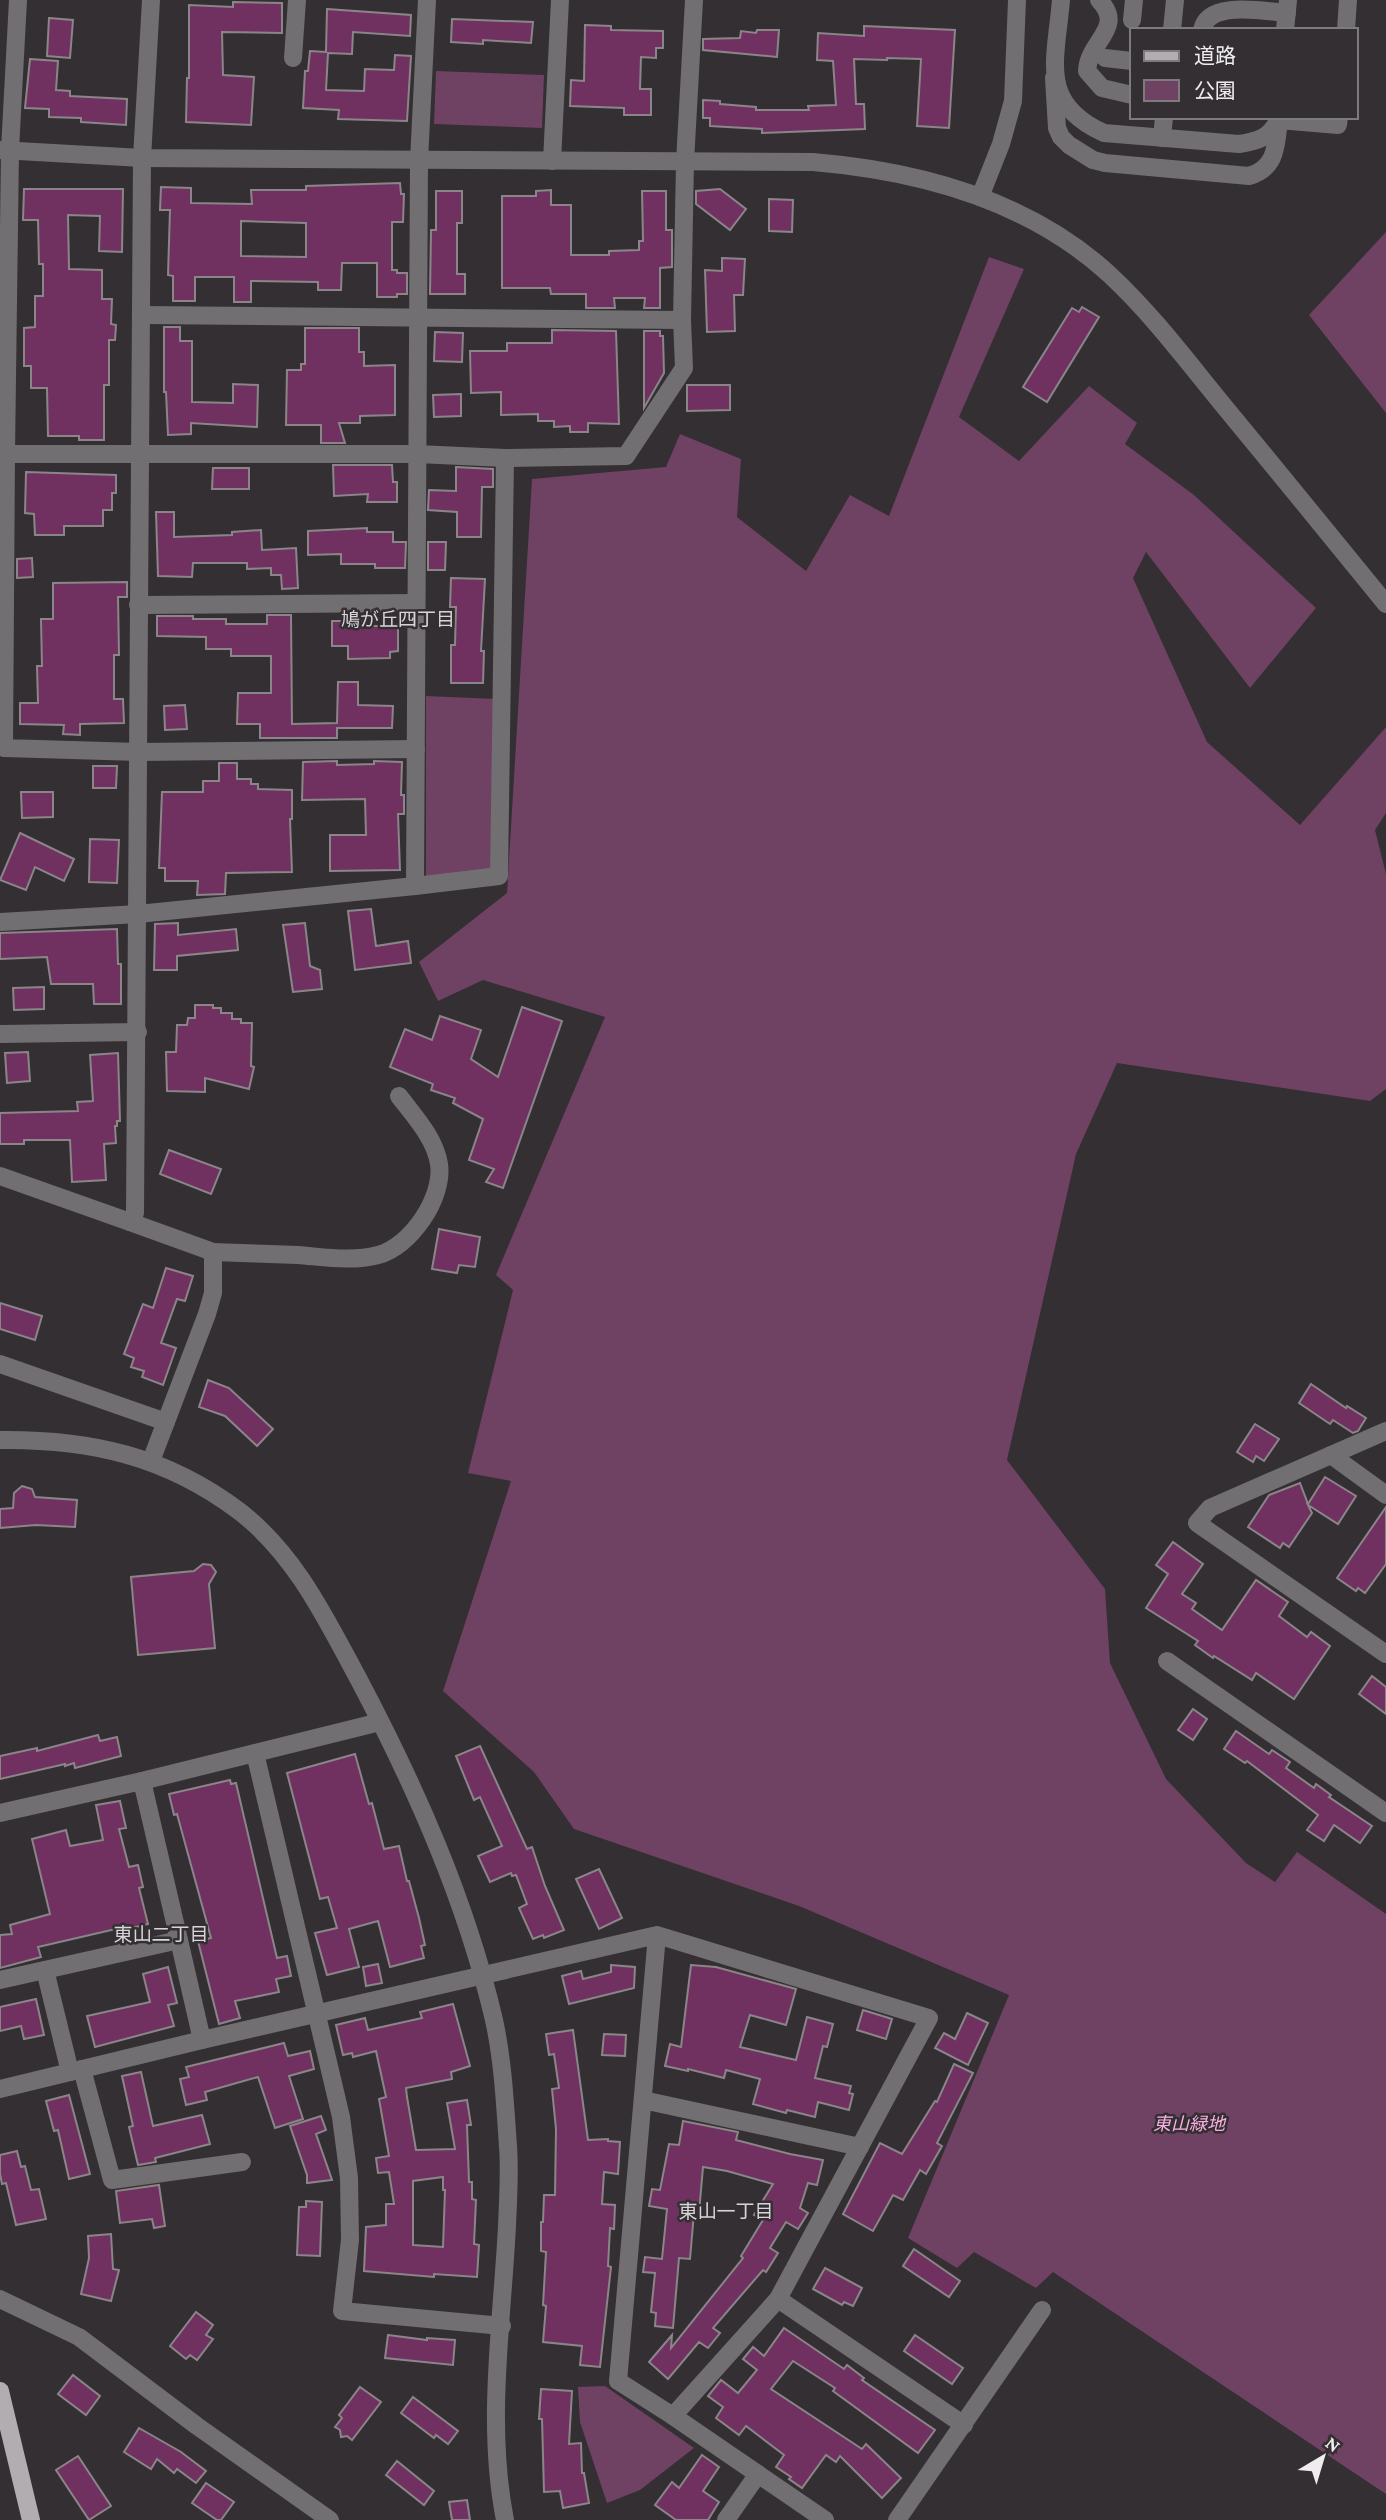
<svg xmlns="http://www.w3.org/2000/svg" width="1386" height="2520" font-family="'Crimson Pro','Noto Sans JP',serif">
<style>
.green{fill:#6f4162}
.building{fill:#703161;stroke:#8a8588;stroke-width:2;fill-rule:evenodd}
.lines{fill:none;stroke-linecap:round;stroke-linejoin:round}
.minor{stroke:#716f71;stroke-width:18}
.major{stroke:#b1adb0;stroke-width:18}
.labels{text-anchor:middle;stroke-width:5;stroke-linejoin:round;paint-order:stroke}
.park-label{font-size:18px;font-style:italic;fill:#fbafe5;stroke:#332f32}
.neighbourhood-label{font-size:19px;fill:#d9d4d8;stroke:#332f32}
</style>
<rect width="100%" height="100%" fill="#332f32"/>
<g class="green">
<polygon points="436,71 544,75 542,128 434,124"/>
<polygon points="1386,232 1386,413 1309,315"/>
<polygon points="989,257 1024,269 959,417 1019,461 1089,386 1137,423 1125,444 1194,495 1316,608 1250,688 1146,552 1133,578 1207,742 1300,825 1386,727 1386,813 1375,830 1386,874 1386,1089 1370,1101 1117,1063 1076,1154 1007,1460 1105,1589 1110,1663 1166,1779 1246,1863 1275,1882 1297,1852 1386,1914 1386,2494 1053,2272 1036,2288 974,2252 957,2268 908,2238 1009,1995 799,1906 574,1829 534,1772 443,1691 511,1481 468,1473 513,1290 496,1275 605,1017 483,980 438,1001 419,962 507,893 532,479 666,467 680,434 741,459 737,517 806,571 850,495 889,516"/>
<polygon points="426,696 497,699 491,872 426,877"/>
<polygon points="605,2386 694,2448 640,2490 607,2503 580,2422 578,2387"/>
</g>
<g class="building">
<polygon points="233,2 282,3 282,33 222,32 223,75 254,77 251,125 186,122 187,78 189,78 189,5 233,7"/>
<polygon points="327,9 411,15 410,36 353,32 352,54 328,53 326,90 364,91 365,69 394,70 395,55 411,56 407,121 338,119 339,110 303,108 305,71 308,71 310,51 326,52"/>
<polygon points="49,18 73,20 70,58 47,56"/>
<polygon points="452,19 533,22 531,43 483,40 483,44 451,42"/>
<polygon points="585,25 611,26 611,30 663,31 663,48 656,48 656,58 641,57 640,89 651,89 651,115 624,115 624,108 570,106 571,80 584,81"/>
<polygon points="864,26 955,30 949,128 917,126 921,59 887,58 887,60 854,59 856,104 864,104 865,129 762,133 762,129 710,126 710,118 703,118 703,100 720,101 720,104 756,107 756,110 809,110 808,106 836,105 833,61 817,60 818,33 864,36"/>
<polygon points="757,30 779,30 777,57 703,50 703,39 740,38 741,31 756,33"/>
<polygon points="30,59 58,61 56,90 70,91 70,96 127,99 126,125 81,122 81,118 49,117 49,109 25,108"/>
<path d="M400 183 401 194H404L403 222H392V270H397V273H407V294H397V297H377V263H342L341 290H318V282L251 281V302H234V277H195V301H173V276L168 275 170 210H160L161 187 191 188V203L252 204 251 190H306V186ZM241 221 306 223V257L241 256Z"/>
<polygon points="24,189 123,189 122,252 99,251 100,216 68,215 69,269 102,270 102,299 112,299 111,324 116,325 115,340 109,340 109,385 104,385 104,440 79,440 79,436 48,436 47,388 31,388 31,366 24,366 24,328 35,327 35,296 43,296 43,264 39,264 38,220 23,220"/>
<polygon points="720,189 746,209 730,230 696,204 696,191"/>
<polygon points="551,190 551,205 571,205 571,255 609,255 609,251 639,250 639,241 643,241 642,191 666,191 666,230 672,230 672,267 660,268 660,308 644,308 645,298 614,298 615,308 586,308 586,294 551,294 550,288 502,288 502,196 536,196 536,191"/>
<polygon points="436,191 462,191 462,223 457,223 457,274 465,274 465,294 430,294 431,230 436,230"/>
<polygon points="769,199 793,200 792,232 769,231"/>
<polygon points="722,258 745,259 743,295 734,295 735,331 707,332 705,270 722,271"/>
<polygon points="1082,307 1099,317 1047,402 1023,387 1072,308 1079,312"/>
<polygon points="164,327 180,327 180,341 192,341 192,402 233,403 233,384 258,385 257,427 191,423 191,434 168,435 166,392 164,392"/>
<polygon points="305,328 359,328 359,352 364,352 364,366 395,365 395,415 360,416 360,423 339,423 345,443 321,443 321,425 286,425 287,370 301,370 301,364 305,364"/>
<polygon points="552,330 616,331 619,424 588,423 588,432 570,432 570,426 554,427 554,421 538,421 538,414 501,415 501,392 471,393 470,351 507,351 507,343 552,343"/>
<polygon points="644,331 660,331 660,336 663,336 664,373 644,408"/>
<polygon points="435,332 463,333 462,362 434,361"/>
<polygon points="687,385 730,385 730,410 687,411"/>
<polygon points="461,394 461,416 434,417 433,395"/>
<polygon points="333,465 392,465 393,482 397,482 397,502 367,502 368,494 334,496"/>
<polygon points="456,467 493,469 493,487 482,487 481,537 457,537 457,512 428,510 429,490 456,491"/>
<polygon points="213,468 249,468 249,489 212,489"/>
<polygon points="26,472 116,475 116,493 112,493 112,510 103,510 103,526 64,526 64,535 35,535 34,514 25,513"/>
<polygon points="156,512 174,512 174,537 232,535 232,532 261,530 262,550 296,548 298,588 282,589 281,575 271,575 271,568 247,569 247,563 193,563 192,577 158,576"/>
<polygon points="367,528 367,532 393,532 393,542 406,542 405,568 375,568 375,564 341,564 341,554 308,555 308,531"/>
<polygon points="428,542 446,542 445,570 428,570"/>
<polygon points="32,558 33,577 17,578 17,559"/>
<polygon points="451,578 485,579 481,651 484,651 483,683 451,683 451,645 455,645 456,607 450,607"/>
<polygon points="127,582 127,597 118,597 119,655 114,655 114,699 123,699 124,723 80,724 80,735 63,734 64,725 20,724 20,703 38,703 37,666 42,666 41,619 53,619 53,583"/>
<polygon points="267,615 291,615 292,724 337,723 338,682 358,682 358,705 393,706 392,728 337,728 337,738 260,738 260,724 237,724 238,693 271,693 271,656 231,656 231,649 206,649 206,637 157,636 157,616 193,616 193,619 226,619 226,624 267,624"/>
<polygon points="332,621 361,621 361,626 398,626 398,651 390,652 390,658 348,659 348,646 332,646"/>
<polygon points="185,705 187,729 165,730 164,706"/>
<polygon points="337,761 337,765 374,764 374,761 402,762 401,795 404,795 404,814 398,814 400,870 330,871 330,835 366,835 365,799 302,800 303,762"/>
<polygon points="219,763 237,763 237,779 251,779 251,784 258,784 258,789 292,790 292,819 290,819 292,872 226,873 225,894 197,895 198,881 165,881 165,868 159,868 162,792 203,792 203,781 219,781"/>
<polygon points="93,766 117,766 116,788 93,788"/>
<polygon points="21,792 53,792 53,817 22,818"/>
<polygon points="20,833 74,859 64,881 35,867 26,890 0,880"/>
<polygon points="90,839 119,840 117,883 89,882"/>
<polygon points="371,909 376,946 408,941 411,963 355,970 348,911"/>
<polygon points="178,923 178,935 236,929 238,950 177,956 177,970 154,970 155,924"/>
<polygon points="305,923 310,966 320,970 322,989 293,992 283,925"/>
<polygon points="117,929 118,964 121,964 121,1004 94,1004 93,984 51,984 47,957 0,959 0,933"/>
<polygon points="44,987 44,1009 14,1010 13,988"/>
<polygon points="195,1005 213,1005 213,1008 221,1008 221,1013 232,1013 232,1019 241,1019 241,1023 252,1023 251,1066 254,1067 249,1089 205,1078 205,1092 167,1091 166,1052 176,1052 177,1025 187,1025 188,1018 195,1018"/>
<polygon points="522,1007 562,1021 503,1188 486,1182 494,1169 469,1160 483,1119 453,1103 455,1098 431,1090 433,1084 390,1067 405,1029 432,1040 440,1016 481,1030 471,1059 498,1077"/>
<polygon points="28,1052 30,1081 7,1083 5,1053"/>
<polygon points="118,1053 120,1121 117,1121 117,1126 115,1126 116,1143 104,1144 106,1180 72,1182 70,1140 24,1140 24,1144 0,1144 0,1113 78,1111 77,1102 93,1101 90,1055"/>
<polygon points="169,1150 221,1169 211,1194 160,1174"/>
<polygon points="439,1229 480,1237 475,1267 459,1265 457,1273 432,1269"/>
<polygon points="166,1268 193,1276 185,1301 177,1299 161,1343 176,1348 163,1385 142,1377 144,1371 131,1367 134,1358 124,1354 143,1304 153,1308"/>
<polygon points="0,1303 42,1316 35,1340 0,1329"/>
<polygon points="208,1380 229,1388 273,1429 257,1446 225,1416 199,1407"/>
<polygon points="1311,1384 1346,1408 1347,1406 1366,1418 1358,1431 1353,1433 1333,1420 1330,1424 1299,1403"/>
<polygon points="1255,1424 1279,1439 1264,1461 1256,1456 1253,1462 1237,1452"/>
<polygon points="1325,1477 1356,1496 1338,1524 1308,1505 1312,1513 1289,1547 1283,1543 1280,1548 1248,1527 1269,1495 1300,1483 1308,1504"/>
<polygon points="22,1486 32,1489 35,1497 77,1500 75,1527 36,1525 0,1528 0,1509 13,1508 14,1493"/>
<polygon points="1386,1507 1386,1564 1365,1593 1358,1588 1356,1591 1337,1578"/>
<polygon points="1173,1542 1203,1564 1182,1594 1196,1603 1192,1609 1222,1630 1256,1580 1288,1602 1279,1616 1307,1637 1311,1632 1330,1646 1294,1699 1256,1673 1252,1680 1214,1656 1213,1658 1195,1645 1198,1641 1146,1608 1168,1574 1156,1565"/>
<polygon points="203,1564 211,1565 216,1572 209,1584 215,1648 138,1655 131,1577 194,1571"/>
<polygon points="1372,1676 1386,1687 1386,1714 1359,1694"/>
<polygon points="1193,1709 1207,1719 1193,1740 1178,1730"/>
<polygon points="1236,1731 1269,1754 1272,1750 1290,1762 1286,1768 1314,1788 1316,1784 1331,1795 1329,1797 1372,1826 1360,1843 1334,1825 1324,1841 1307,1830 1318,1815 1247,1761 1245,1763 1224,1749"/>
<polygon points="98,1735 100,1741 117,1737 121,1756 75,1768 74,1763 65,1766 65,1764 0,1779 0,1756 37,1748 37,1751"/>
<polygon points="480,1746 527,1849 532,1847 545,1886 564,1930 544,1938 543,1935 533,1939 519,1908 527,1904 516,1875 512,1876 511,1873 490,1882 478,1856 502,1846 480,1797 474,1800 456,1756"/>
<polygon points="355,1754 369,1804 372,1803 384,1849 399,1846 407,1881 409,1881 419,1918 425,1945 421,1946 424,1958 390,1967 378,1921 349,1929 359,1967 327,1975 315,1933 337,1928 328,1897 320,1899 287,1773"/>
<polygon points="230,1780 231,1784 236,1783 277,1958 287,1956 291,1976 276,1979 279,1992 235,2001 240,2018 219,2024 198,1941 211,1938 177,1814 174,1815 169,1794"/>
<polygon points="120,1801 126,1828 119,1829 129,1867 138,1865 143,1887 139,1888 148,1924 120,1931 120,1928 38,1947 41,1957 0,1968 0,1935 12,1934 10,1925 50,1914 32,1839 66,1830 70,1846 103,1840 96,1805"/>
<polygon points="599,1869 622,1918 599,1929 576,1879"/>
<polygon points="378,1964 382,1983 366,1986 363,1967"/>
<polygon points="611,1965 635,1967 634,1988 569,2004 562,1976 581,1971 583,1979 611,1972"/>
<polygon points="691,1965 716,1967 796,1989 786,2025 750,2015 740,2047 796,2060 807,2017 833,2024 827,2047 823,2046 815,2078 851,2086 849,2093 853,2094 849,2110 818,2102 815,2117 787,2110 786,2113 753,2104 760,2079 726,2070 724,2078 688,2069 688,2071 665,2066 670,2044 681,2047"/>
<polygon points="168,1967 177,2003 168,2005 174,2026 95,2047 87,2016 150,2002 143,1974"/>
<polygon points="36,1999 44,2035 24,2039 21,2026 0,2031 0,2007"/>
<path d="M453 2004 470 2066 451 2072 452 2079 406 2088 407 2097 416 2150 455 2149 447 2103 467 2100 471 2125H467L469 2182H472V2199L476 2200 474 2244 479 2245 477 2277 434 2274V2277L364 2271 366 2227 386 2225V2204H394L389 2172 378 2173 376 2158 389 2156 379 2099 386 2097 376 2051 353 2057 352 2053 343 2055 336 2025 365 2018 368 2030 422 2018 420 2012ZM443 2177V2190H445L443 2247 413 2245V2181Z"/>
<polygon points="863,2010 892,2019 886,2039 857,2030"/>
<polygon points="967,2013 988,2023 968,2065 935,2048 944,2033 955,2039"/>
<polygon points="573,2030 588,2140 608,2139 608,2141 620,2142 618,2174 604,2172 602,2204 615,2205 614,2229 610,2228 608,2266 611,2267 600,2367 580,2365 582,2346 543,2342 546,2306 543,2305 546,2252 541,2251 541,2222 543,2222 544,2195 555,2195 556,2129 552,2089 559,2088 554,2054 549,2055 546,2034"/>
<polygon points="604,2034 626,2035 625,2056 602,2055"/>
<polygon points="284,2043 288,2056 310,2051 314,2069 289,2076 303,2119 275,2128 258,2077 205,2092 207,2100 186,2105 180,2079 189,2077 186,2067"/>
<polygon points="954,2064 973,2073 937,2143 942,2146 926,2174 920,2170 903,2200 893,2195 873,2231 843,2214 880,2143 902,2154 935,2101 937,2102"/>
<polygon points="141,2072 153,2126 202,2115 210,2144 155,2158 156,2162 138,2165 129,2127 133,2126 122,2076"/>
<polygon points="69,2095 90,2174 69,2179 58,2130 54,2131 46,2101"/>
<polygon points="321,2116 326,2130 316,2134 332,2180 307,2183 307,2175 290,2126"/>
<polygon points="683,2121 738,2132 736,2140 790,2154 823,2160 817,2185 808,2183 800,2208 808,2213 798,2229 786,2222 770,2248 778,2253 766,2272 763,2270 713,2328 720,2333 708,2348 699,2342 668,2379 649,2362 672,2335 671,2348 743,2258 741,2256 763,2220 754,2215 773,2184 727,2171 703,2167 699,2213 694,2213 690,2259 679,2258 673,2328 655,2326 656,2313 651,2312 655,2273 643,2272 645,2257 662,2259 667,2209 649,2206 652,2189 660,2190 669,2144 679,2145"/>
<polygon points="17,2151 21,2167 25,2166 31,2190 39,2189 46,2219 16,2225 6,2183 2,2184 0,2174 0,2155"/>
<polygon points="159,2185 165,2226 154,2228 152,2219 120,2223 116,2191"/>
<polygon points="306,2201 322,2202 320,2256 297,2255 299,2207 306,2207"/>
<polygon points="111,2234 113,2269 119,2270 111,2301 81,2294 89,2258 88,2236"/>
<polygon points="914,2249 960,2281 949,2297 903,2266"/>
<polygon points="825,2268 862,2288 853,2306 844,2302 842,2305 813,2289"/>
<polygon points="196,2312 213,2325 206,2335 213,2339 197,2360 190,2355 186,2359 170,2346"/>
<polygon points="784,2328 844,2369 847,2365 864,2378 862,2380 935,2430 918,2453 833,2391 835,2388 793,2361 771,2389 862,2449 866,2444 901,2478 882,2498 840,2456 836,2462 826,2455 802,2488 789,2479 791,2477 776,2467 784,2455 746,2426 739,2435 716,2418 723,2407 708,2396 721,2380 738,2393 757,2370 743,2359 753,2347 764,2356"/>
<polygon points="388,2335 427,2340 427,2338 455,2340 453,2365 385,2358"/>
<polygon points="915,2335 963,2368 952,2384 904,2351"/>
<polygon points="73,2375 100,2396 86,2415 58,2394"/>
<polygon points="360,2387 381,2402 352,2440 347,2436 341,2437 340,2430 335,2427 342,2418 339,2415"/>
<polygon points="541,2389 572,2391 569,2444 581,2443 582,2473 584,2473 589,2503 563,2508 560,2491 544,2492 542,2419 539,2419"/>
<polygon points="413,2397 458,2431 448,2444 436,2435 434,2438 401,2413"/>
<polygon points="139,2428 181,2452 206,2471 196,2483 177,2469 174,2473 157,2459 151,2469 124,2452"/>
<polygon points="702,2455 719,2467 703,2491 719,2502 708,2520 676,2520 655,2505 672,2482 679,2488"/>
<polygon points="78,2456 111,2506 89,2520 56,2470"/>
<polygon points="397,2461 434,2491 424,2505 386,2475"/>
<polygon points="206,2483 234,2502 221,2520 217,2520 192,2503"/>
<polygon points="467,2500 470,2520 452,2520 449,2502"/>
</g>
<g class="lines">
<g class="minor">
<path d="M1061 0C1056 60 1038 103 1104 133L1239 144C1258 141 1269 138 1278 121"/>
<path d="M1099 0C1126 28 1088 41 1087 71L1102 88 1132 95"/>
<polyline points="1132,20 1134,0"/>
<polyline points="1172,30 1175,0"/>
<path d="M1202 30C1208 0 1262 11 1287 13"/>
<polyline points="1285,30 1288,0"/>
<polyline points="1346,30 1348,0"/>
<polyline points="293,58 297,0"/>
<polyline points="1105,58 1132,61"/>
<path d="M1054 78 1057 128 1061 137 1069 145 1093 160 1105 163 1249 176C1277 168 1276 145 1279 120L1338 125 1339 117"/>
<polyline points="1162,138 1164,117"/>
<path d="M0 150 142 158 813 162C920 171 1029 200 1110 275 1154 316 1190 365 1228 411 1281 475 1333 539 1386 604"/>
<polyline points="552,161 560,0"/>
<polyline points="980,197 1001,144 1013,101 1017,0"/>
<polyline points="142,315 682,320 685,162 694,0"/>
<polyline points="0,454 6,454 10,150 18,0"/>
<polyline points="138,605 416,603"/>
<polyline points="416,749 139,752 4,748 6,454 417,454 505,458 626,456 684,368 682,320"/>
<polyline points="415,886 499,876 505,458"/>
<polyline points="0,922 138,914 415,886 419,161 427,0"/>
<polyline points="0,1034 138,1032"/>
<polyline points="0,1176 130,1222 135,1213 142,158 151,0"/>
<polyline points="130,1222 213,1252 213,1293 207,1314 151,1461"/>
<path d="M213 1252C241 1253 270 1254 298 1255 324 1257 352 1262 378 1255 410 1247 444 1198 439 1164 435 1138 414 1116 399 1096"/>
<polyline points="0,1364 166,1422"/>
<polyline points="1386,1431 1210,1508 1197,1523 1386,1654"/>
<path d="M0 1440C90 1439 166 1456 239 1511 295 1554 325 1617 358 1678 415 1786 466 1900 494 2020 503 2061 505 2104 508 2146 510 2172 508 2200 507 2226 502 2324 486 2424 505 2520"/>
<polyline points="1331,1455 1386,1495"/>
<polyline points="1167,1661 1386,1813"/>
<polyline points="255,1753 341,2117 349,2178 350,2240 342,2311 502,2326"/>
<polyline points="142,1781 380,1722"/>
<polyline points="0,1813 142,1781 179,1940"/>
<polyline points="45,1970 70,2072"/>
<polyline points="0,1980 179,1940 202,2040"/>
<polyline points="82,2069 112,2180 242,2162"/>
<polyline points="0,2089 202,2040 657,1935 929,2018 778,2299 673,2416 618,2381 657,1935"/>
<polyline points="643,2100 860,2147"/>
<polyline points="0,2299 79,2337 197,2426 330,2520"/>
<polyline points="778,2299 964,2425"/>
<polyline points="673,2416 825,2520"/>
<polyline points="726,2520 758,2474"/>
<polyline points="897,2520 1042,2310"/>
</g>
<polyline class="major" points="0,2391 31,2520"/>
</g>
<g class="labels">
<g class="park-label">
<text x="1189" y="2130">東山緑地</text>
</g>
<g class="neighbourhood-label">
<text x="398" y="626">鳩が丘四丁目</text>
<text x="161" y="1941">東山二丁目</text>
<text x="726" y="2218">東山一丁目</text>
</g>
</g>
<rect x="1130" y="28" width="228" height="91" fill="#332f32" stroke="#7e7b7d" stroke-width="2"/>
<rect x="1144" y="51" width="35" height="10" fill="#b1adb0" stroke="#7e7b7d" stroke-width="2"/>
<text x="1194" y="63" font-size="21" fill="#efecee">道路</text>
<rect x="1144" y="80" width="35" height="21" fill="#6f4162" stroke="#7e7b7d" stroke-width="2"/>
<text x="1194" y="98" font-size="21" fill="#efecee">公園</text>
<g transform="translate(1323 2457) rotate(38)" stroke="#332f32" stroke-width="5" paint-order="stroke">
<path d="M0-5L12 26L0 18L-12 26Z" fill="#efecee"/>
<text y="-10" font-size="19" font-weight="bold" text-anchor="middle" fill="#efecee">N</text>
</g>
</svg>
